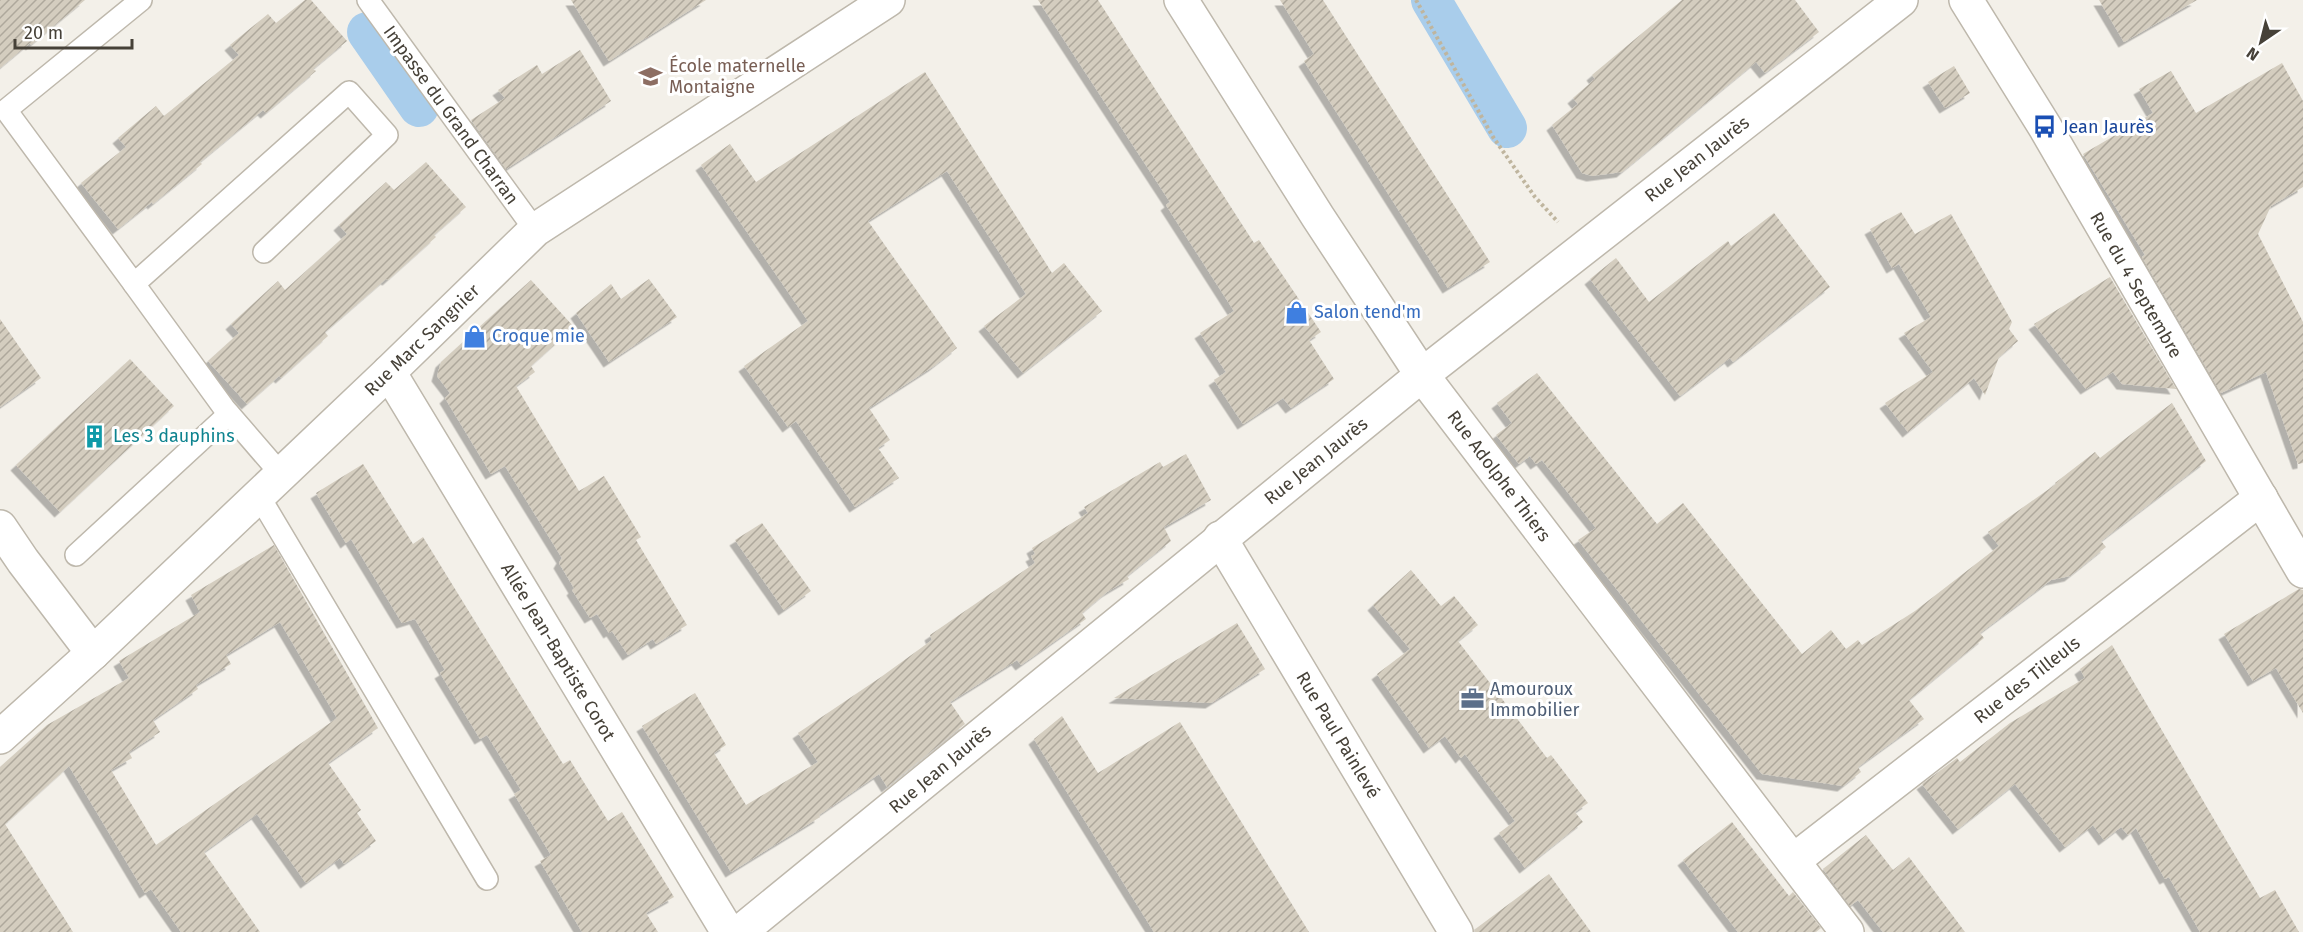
<svg xmlns="http://www.w3.org/2000/svg" width="2303" height="932" font-family="'Fira Sans',sans-serif">
<style>
.lines{fill:none;stroke-linecap:round;stroke-linejoin:round}
.canal{stroke:#a9cdeb;stroke-width:40}
.building{fill:url(#building-hatch);fill-rule:evenodd;filter:url(#shadow)}
.service-casing{stroke:#beb8ac;stroke-width:24}
.minor-casing{stroke:#beb8ac;stroke-width:36}
.tertiary-casing{stroke:#beb8ac;stroke-width:36}
.path{stroke:#bfb59e;stroke-width:4;stroke-dasharray:3 3;stroke-linecap:butt}
.service{stroke:#fff;stroke-width:21}
.minor{stroke:#fff;stroke-width:33}
.tertiary{stroke:#fff;stroke-width:33}
.labels{text-anchor:middle;stroke-width:6;stroke-linejoin:round;paint-order:stroke}
.education-label{font-size:18px;fill:#785e54;stroke:#fff;text-anchor:start}
.street-label{font-size:18px;fill:#464138;stroke:#fff}
.transit-label{font-size:18px;fill:#164399;stroke:#fff;text-anchor:start}
.shop-label{font-size:18px;fill:#366cbe;stroke:#fff;text-anchor:start}
.culture-label{font-size:18px;fill:#0d838f;stroke:#fff;text-anchor:start}
.service-label{font-size:18px;fill:#4e5e75;stroke:#fff;text-anchor:start}
</style>
<defs>
<pattern id="building-hatch" width="6" height="6" patternUnits="userSpaceOnUse" patternTransform="scale(1.5)"><rect width="6" height="6" fill="#d4cdbf"/><path d="M-1 1l2-2M0 6l6-6M5 7l2-2" fill="none" stroke="#aea89c"/></pattern>
<filter id="shadow"><feDropShadow dx="-5.5" dy="5.5" stdDeviation="0" flood-color="#0004"/></filter>
</defs>
<rect width="100%" height="100%" fill="#f3f0e9"/>
<g class="lines">
<g class="canal">
<polyline points="1431,0 1507,128"/>
<polyline points="367,32 419,107"/>
</g>
</g>
<g class="building">
<polygon points="0,0 85,0 31,45 30,43 0,68"/>
<polygon points="305,0 311,0 347,41 313,69 316,71 266,113 263,110 200,162 202,164 153,204 152,202 118,229 81,183 126,147 118,138 156,106 164,116 239,55 230,45 268,14 276,23"/>
<polygon points="571,0 706,0 609,61"/>
<polygon points="1038,0 1098,0 1254,243 1259,240 1321,332 1309,340 1334,379 1291,408 1283,398 1243,424 1214,380 1226,372 1200,333 1234,311 1166,205 1170,202"/>
<polygon points="1280,0 1323,0 1490,262 1448,288 1304,61 1314,54"/>
<polygon points="1682,0 1795,0 1819,32 1765,73 1756,62 1622,172 1592,176 1582,173 1552,125 1578,104 1573,98 1595,79 1592,75"/>
<polygon points="2099,0 2197,0 2124,42"/>
<polygon points="580,50 611,101 506,169 471,120 505,98 498,90 537,65 542,74"/>
<polygon points="2282,63 2303,101 2303,187 2271,206 2258,234 2303,322 2303,463 2298,464 2266,372 2221,393 2142,257 2145,255 2083,154 2153,113 2139,89 2171,71 2196,113"/>
<polygon points="1954,66 1970,93 1945,108 1928,82"/>
<polygon points="925,72 1052,273 1064,263 1102,311 1023,373 984,326 1026,294 947,171 868,221 957,348 934,366 869,408 890,440 878,448 899,478 855,507 796,421 788,427 744,366 808,321 701,165 730,144 756,182"/>
<polygon points="426,162 466,207 434,235 436,237 388,280 386,279 325,332 328,336 281,378 279,376 247,404 208,361 239,333 231,324 278,281 285,290 347,234 339,225 386,182 394,190"/>
<polygon points="1901,212 1915,234 1951,214 2012,322 2009,329 2018,341 1999,357 1985,395 1974,378 1908,432 1885,403 1933,372 1904,333 1931,317 1899,264 1892,268 1870,229"/>
<polygon points="1774,213 1830,287 1733,362 1730,358 1680,396 1590,279 1616,258 1649,302 1728,241 1731,246"/>
<polygon points="2110,277 2176,389 2122,384 2113,372 2086,389 2034,324"/>
<polygon points="649,279 677,317 609,362 576,313 611,284 621,299"/>
<polygon points="531,280 574,327 531,366 535,372 516,386 579,491 604,476 641,537 636,540 687,625 656,644 653,639 628,655 612,631 609,633 597,614 590,618 572,590 574,588 559,563 562,558 505,466 491,474 445,398 450,393 437,376 441,362"/>
<polygon points="0,319 41,378 0,407"/>
<polygon points="130,359 174,406 60,512 16,465"/>
<polygon points="1537,373 1657,524 1683,503 1802,654 1831,630 1846,649 1858,640 1862,645 1915,611 1999,546 1988,532 2056,484 2055,483 2095,452 2100,458 2172,403 2206,461 2101,541 2106,547 2070,576 2051,580 1980,633 1984,638 1909,700 1924,719 1858,767 1861,772 1843,786 1762,774 1578,540 1596,528 1542,460 1536,464 1530,456 1519,464 1496,435 1512,423 1497,403"/>
<polygon points="1186,454 1211,500 1164,527 1171,541 1127,576 1129,579 1107,592 1082,613 1086,619 1021,665 1017,660 950,702 965,724 887,787 879,774 819,815 820,817 731,872 642,726 695,693 726,745 714,753 746,805 818,762 798,733 881,677 932,640 930,635 1035,563 1031,556 1035,554 1032,548 1088,513 1084,507 1160,462 1163,467"/>
<polygon points="363,464 413,544 423,537 563,764 570,760 608,821 622,812 674,897 646,913 658,932 582,932 540,861 551,855 514,794 521,790 487,735 480,739 440,673 445,670 415,619 402,623 351,539 346,543 316,493"/>
<polygon points="762,523 811,591 784,610 735,540"/>
<path d="M274 545 378 728 328 763 361 810 357 813 376 841 344 864 340 858 306 883 257 814 204 852 260 932H181L151 889 145 893 69 766 5 824 73 932H0V767L47 725 129 678 119 661 200 612 191 595ZM280 622 337 718 156 845 111 770 132 758 129 752 160 732 153 720 198 689 196 685 231 664 226 655Z"/>
<polygon points="1411,570 1441,606 1454,596 1478,625 1458,641 1547,758 1551,755 1588,803 1575,812 1583,822 1525,868 1499,833 1515,821 1465,754 1461,758 1445,736 1429,748 1377,674 1410,649 1373,605"/>
<polygon points="2299,589 2303,590 2303,713 2276,668 2253,681 2224,634"/>
<polygon points="1237,623 1265,669 1211,703 1114,698"/>
<polygon points="2112,645 2260,898 2275,890 2299,932 2200,932 2169,877 2165,879 2136,828 2128,835 2121,827 2104,840 2093,825 2065,847 2015,784 1958,829 1922,784 1957,758 1960,762 2010,723 2085,678 2080,669"/>
<polygon points="1062,716 1098,773 1180,722 1309,932 1154,932 1034,739"/>
<polygon points="1732,822 1789,896 1793,892 1821,928 1816,932 1738,932 1683,860"/>
<polygon points="1866,835 1893,870 1909,857 1965,932 1883,932 1858,900 1850,906 1823,869"/>
<polygon points="1549,874 1591,932 1475,932 1474,930"/>
</g>
<g class="lines">
<defs>
<g id="service">
<polyline points="141,0 6,110 134,284 349,92 387,135 264,252"/>
<polyline points="368,0 535,230"/>
<polyline points="134,284 224,408 281,474"/>
<polyline points="259,496 487,879"/>
<polyline points="76,555 229,414"/>
</g>
<g id="minor">
<polyline points="1966,0 2045,127 2303,571"/>
<polyline points="389,372 728,932"/>
<polyline points="0,527 23,561 93,653"/>
<polyline points="1220,538 1456,932"/>
<polyline points="0,737 93,653 389,372 535,230 888,0"/>
<polyline points="1793,861 2261,498"/>
</g>
<g id="tertiary">
<polyline points="1181,0 1318,217 1422,375 1847,932"/>
<polyline points="740,932 1422,375 1901,0"/>
</g>
</defs>
<use href="#service" class="service-casing"/>
<use href="#minor" class="minor-casing"/>
<use href="#tertiary" class="tertiary-casing"/>
<polyline class="path" points="1416,0 1493,137 1535,197 1558,222"/>
<use href="#service" class="service"/>
<use href="#minor" class="minor"/>
<use href="#tertiary" class="tertiary"/>
</g>
<defs>
<symbol id="school-bare" viewBox="-9 -9 18 18"><path d="M0-5L7-2L0 1L-7-2ZM-4 1L0 2.5L4 1V4Q0 6-4 4Z" fill="#8d6e63" stroke="#fff" stroke-width="2.5" paint-order="stroke"/></symbol>
<symbol id="bus-bare" viewBox="-9 -9 18 18"><path d="M-5-6H5V4H4V6H2V4H-2V6H-4V4H-5ZM-3.5-4V0h7V-4ZM-3.5 1.2v1.5H-2V1.2ZM2 1.2v1.5H3.5V1.2Z" fill="#1a4fb4" stroke="#fff" stroke-width="2.5" paint-order="stroke"/></symbol>
<symbol id="shop-bare" viewBox="-9 -9 18 18"><path d="M-5-2.5h2.3a2.7 3.5 0 0 1 5.4 0H5L5.5 6h-11ZM-1.5-2.5h3a1.5 2.3 0 0 0-3 0Z" fill="#3f7fe0" stroke="#fff" stroke-width="2.5" paint-order="stroke"/></symbol>
<symbol id="building-bare" viewBox="-9 -9 18 18"><path d="M-4-6H4V6H1V3H-1V6H-4ZM-2.5-4.3h1.7v1.8h-1.7ZM.8-4.3h1.7v1.8H.8ZM-2.5-1h1.7V.8h-1.7ZM.8-1h1.7V.8H.8Z" fill="#0f9aa8" stroke="#fff" stroke-width="2.5" paint-order="stroke"/></symbol>
<symbol id="office-bare" viewBox="-9 -9 18 18"><path d="M-6-3h4V-5.5h4V-3h4V5H-6ZM-1-4.5V-3h2v-1.5ZM-6 0V1H6V0Z" fill="#5c6f8a" stroke="#fff" stroke-width="2.5" paint-order="stroke"/></symbol>
</defs>
<g fill-rule="evenodd">
<use href="#school-bare" x="634" y="60" width="33" height="33"/>
<use href="#bus-bare" x="2028" y="110" width="33" height="33"/>
<use href="#shop-bare" x="1280" y="296" width="33" height="33"/>
<use href="#shop-bare" x="458" y="320" width="33" height="33"/>
<use href="#building-bare" x="78" y="420" width="33" height="33"/>
<use href="#office-bare" x="1456" y="682" width="33" height="33"/>
</g>
<g class="labels">
<g class="education-label">
<text x="669" y="72">École maternelle<tspan x="669" dy="21">Montaigne</tspan></text>
</g>
<g class="street-label">
<text transform="translate(451 115) rotate(54)" y="6">Impasse du Grand Charran</text>
<text transform="translate(1697 159) rotate(-38)" y="6">Rue Jean Jaurès</text>
<text transform="translate(2136 285) rotate(60)" y="6">Rue du 4 Septembre</text>
<text transform="translate(422 340) rotate(-44)" y="6">Rue Marc Sangnier</text>
<text transform="translate(1316 461) rotate(-39)" y="6">Rue Jean Jaurès</text>
<text transform="translate(1499 476) rotate(53)" y="6">Rue Adolphe Thiers</text>
<text transform="translate(558 652) rotate(59)" y="6">Allée Jean-Baptiste Corot</text>
<text transform="translate(2027 680) rotate(-38)" y="6">Rue des Tilleuls</text>
<text transform="translate(1338 735) rotate(59)" y="6">Rue Paul Painlevé</text>
<text transform="translate(940 769) rotate(-40)" y="6">Rue Jean Jaurès</text>
</g>
<g class="transit-label">
<text x="2063" y="133">Jean Jaurès</text>
</g>
<g class="shop-label">
<text x="1314" y="318">Salon tend'm</text>
<text x="492" y="342">Croque mie</text>
</g>
<g class="culture-label">
<text x="113" y="442">Les 3 dauphins</text>
</g>
<g class="service-label">
<text x="1490" y="695">Amouroux<tspan x="1490" dy="21">Immobilier</tspan></text>
</g>
</g>
<g transform="translate(2261 42) rotate(215)" stroke="#ffffff" stroke-width="4.5" paint-order="stroke">
<path d="M0-4.5L10 22L0 15L-10 22Z" fill="#464138"/>
<text y="-9" font-size="16" font-weight="bold" text-anchor="middle" fill="#464138">N</text>
</g>
<path d="M15 39v9h117v-9" fill="none" stroke="#464138" stroke-width="3"/>
<text x="24" y="39" font-size="18" fill="#464138" stroke="#ffffff" stroke-width="4.5" paint-order="stroke">20 m</text>
</svg>
